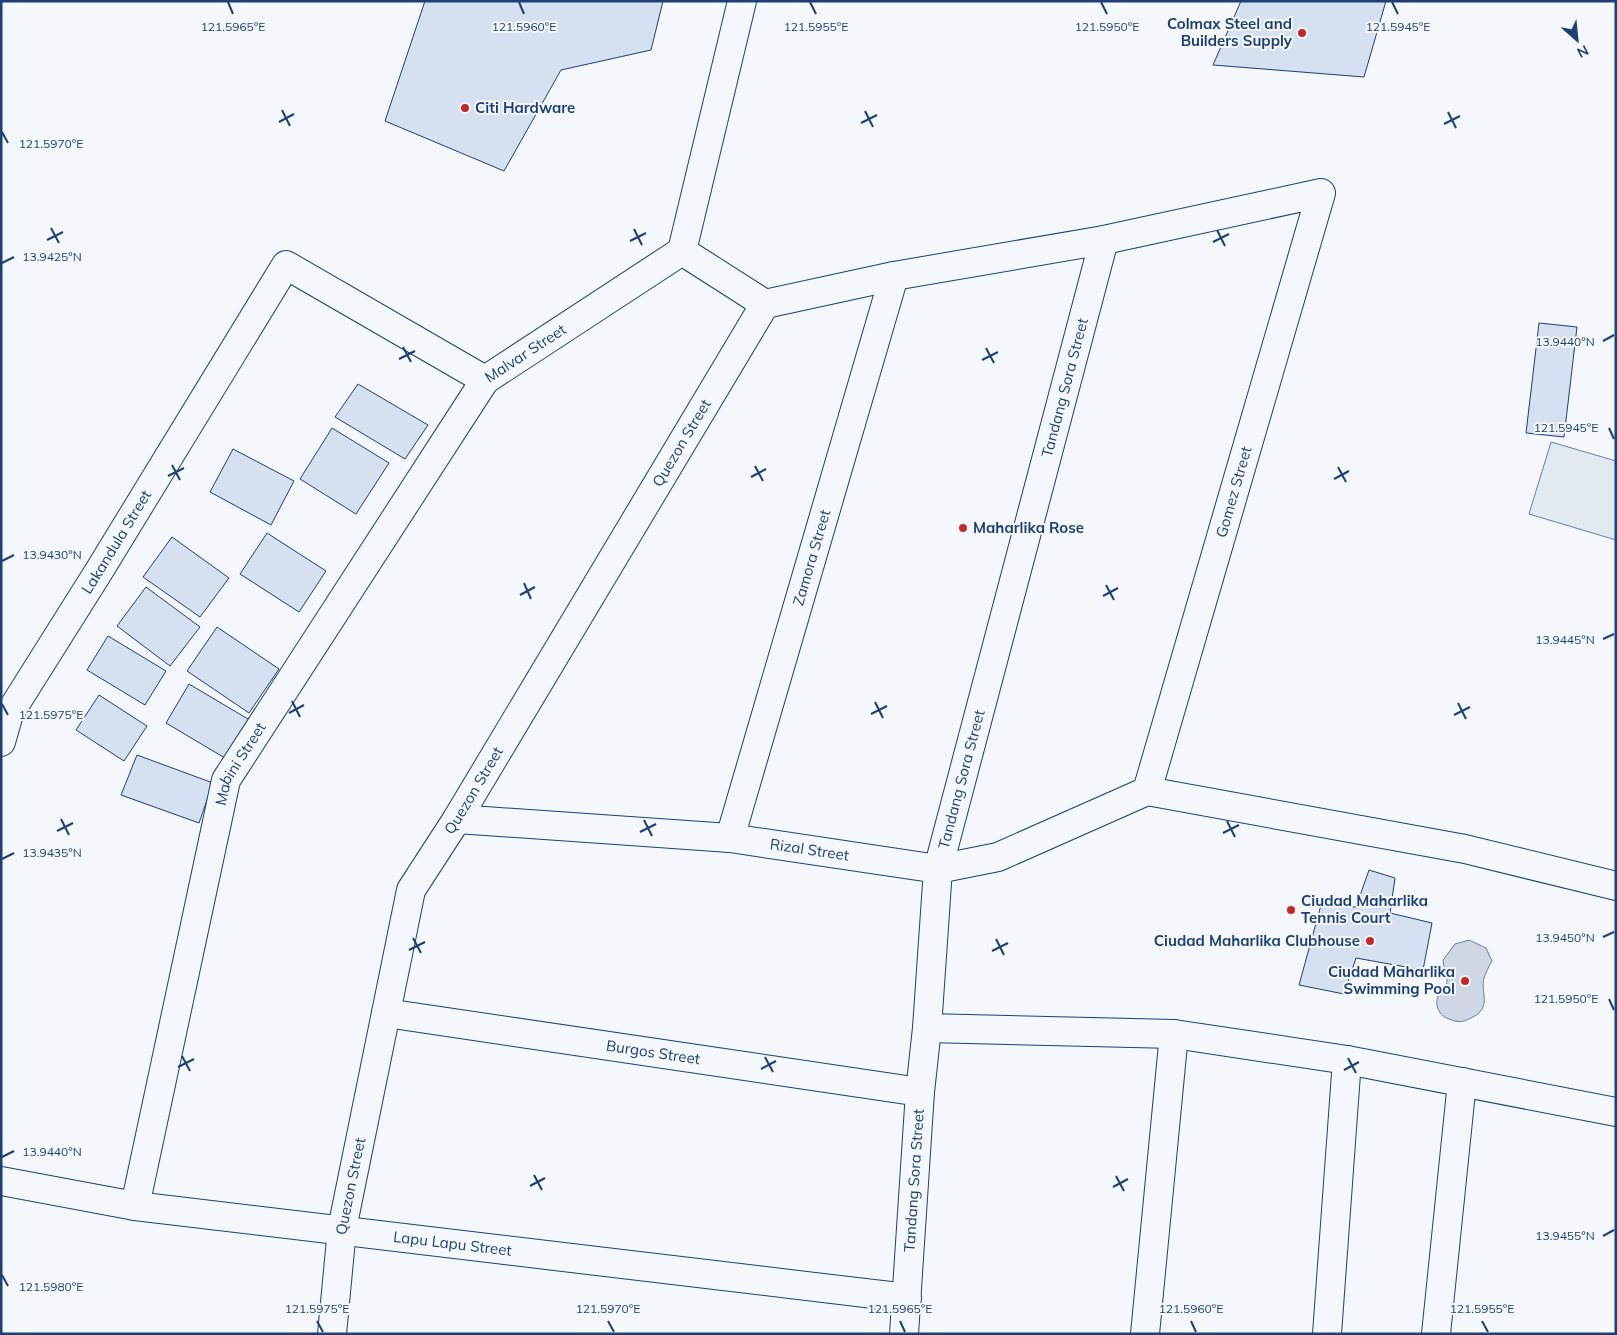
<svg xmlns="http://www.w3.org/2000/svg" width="1617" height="1335" font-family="Mulish,sans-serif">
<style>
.green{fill:#e3e9f0;stroke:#687fa3}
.water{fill:#cfd7e4;stroke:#687fa3}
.building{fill:#d5e0f0;stroke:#1d3f73}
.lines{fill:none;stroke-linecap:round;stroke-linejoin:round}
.street-casing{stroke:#1d3f73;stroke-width:30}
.secondary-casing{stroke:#1d3f73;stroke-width:30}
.street{stroke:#f4f7fb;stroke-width:28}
.secondary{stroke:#f4f7fb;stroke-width:28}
.ticks{fill:none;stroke:#1d3f73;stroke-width:2}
.poi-dot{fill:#c62828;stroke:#f4f7fb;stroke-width:2}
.labels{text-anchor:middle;stroke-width:4;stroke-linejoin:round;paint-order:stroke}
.poi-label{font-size:15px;font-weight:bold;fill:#1d3f73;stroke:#f4f7fb;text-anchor:end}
.street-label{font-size:15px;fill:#1d3f73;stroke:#f4f7fb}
.ticks-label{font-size:12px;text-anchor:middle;fill:#1d3f73;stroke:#f4f7fb;stroke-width:4;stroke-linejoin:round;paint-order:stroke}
</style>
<rect width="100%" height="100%" fill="#f4f7fb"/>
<polygon class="green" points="1551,442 1616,461 1616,540 1529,514"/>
<path class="water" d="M1469 940 1486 948 1492 961C1489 966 1486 972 1484 978 1480 992 1493 1008 1471 1018 1463 1022 1458 1023 1449 1019 1443 1017 1439 1013 1437 1006 1435 994 1444 991 1447 982 1448 977 1443 966 1443 960L1455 944Z"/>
<g class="building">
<polygon points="425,1 663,1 651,50 561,70 504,171 385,121"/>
<polygon points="1241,1 1386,1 1364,77 1213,65"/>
<polygon points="1539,323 1577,327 1564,437 1526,433"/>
<polygon points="358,384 428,425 405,459 335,417"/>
<polygon points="332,428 389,463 356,514 300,479"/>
<polygon points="233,449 294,481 271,525 210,492"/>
<polygon points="267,533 326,571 299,612 240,574"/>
<polygon points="172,537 229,578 200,617 143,577"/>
<polygon points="146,587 200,627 170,666 117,626"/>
<polygon points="217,627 279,669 249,713 187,671"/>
<polygon points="108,636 166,671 145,705 87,670"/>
<polygon points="189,684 253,722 230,761 166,723"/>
<polygon points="99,695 147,726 124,761 76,730"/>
<polygon points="137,755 213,783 199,823 121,795"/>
<polygon points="1369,870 1395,878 1390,913 1432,923 1423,970 1356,958 1344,994 1299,985 1321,905 1356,907"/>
</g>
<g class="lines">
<defs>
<g id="street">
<polyline points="765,304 894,276 1104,240 1321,193 1147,791"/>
<path id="s1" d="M1 742 9 714 99 571 286 265 485 380 682 251"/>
<polyline points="1147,791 1465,849 1616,886"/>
<path id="s2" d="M457 819 730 838 938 869 998 857 1147 791"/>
<path id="s3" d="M730 838 894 276"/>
<path id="s4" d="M386 1013 920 1092"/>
<polyline points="927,1028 1174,1034 1347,1060 1616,1112"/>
<path id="s5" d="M1 1181 135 1206 907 1298"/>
<path id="s6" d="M135 1206 226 780 485 380"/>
<path id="s7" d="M904 1334 920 1092 927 1028 938 869 1104 240"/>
<polyline points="1145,1334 1174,1034"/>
<polyline points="1327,1334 1347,1060"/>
<polyline points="1436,1334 1462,1082"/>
</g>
<g id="secondary">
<path id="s8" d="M332 1334 342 1229 411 890 457 819 765 304 682 251 742 1"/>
</g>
</defs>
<use href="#street" class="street-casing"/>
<use href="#secondary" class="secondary-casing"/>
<use href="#street" class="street"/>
<use href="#secondary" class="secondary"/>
</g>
<path class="ticks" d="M228 2 233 14M519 2 524 14M810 2 816 14M1101 2 1107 14M1392 2 1398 14M282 110 290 126M865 111 873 127M1448 112 1456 128M279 122 294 114M861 123 877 115M1444 124 1460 116M2 132 8 143M51 228 59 243M634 229 642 245M1217 230 1225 246M47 240 63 232M630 241 646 233M1213 242 1229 234M2 263 14 257M1603 341 1614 335M403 347 411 362M986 348 994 363M399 359 415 351M982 360 998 352M1609 428 1614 439M172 465 180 480M755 466 763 481M1338 467 1346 482M168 476 184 468M751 477 766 469M1334 479 1349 471M2 561 14 555M524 583 531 599M1106 585 1114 600M520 595 535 587M1103 596 1118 588M1603 639 1614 634M292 701 300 717M875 702 883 718M1458 703 1466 719M2 704 8 715M289 713 304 705M871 714 887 706M1454 715 1470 707M61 819 69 835M644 820 652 836M1227 821 1235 837M57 831 73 823M640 832 656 824M1223 833 1239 825M2 859 14 853M1603 937 1614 932M413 938 421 953M996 939 1004 955M409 950 425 942M992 951 1008 943M1609 999 1614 1010M182 1056 190 1071M765 1057 773 1072M1348 1058 1356 1073M178 1067 194 1059M761 1069 776 1061M1344 1070 1359 1062M2 1157 14 1151M534 1175 542 1190M1116 1176 1124 1191M530 1186 545 1178M1113 1187 1128 1179M1603 1236 1614 1230M2 1275 8 1286M317 1321 323 1332M608 1321 614 1332M900 1321 905 1332M1191 1321 1196 1332M1482 1321 1488 1332"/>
<g class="poi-dot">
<circle cx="1302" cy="33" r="5"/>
<circle cx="465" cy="108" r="5"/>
<circle cx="963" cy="528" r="5"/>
<circle cx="1291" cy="910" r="5"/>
<circle cx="1370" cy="941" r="5"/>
<circle cx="1465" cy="981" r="5"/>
</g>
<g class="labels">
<g class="poi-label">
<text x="1292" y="29">Colmax Steel and<tspan x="1292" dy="17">Builders Supply</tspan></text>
<text x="475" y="113" text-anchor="start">Citi Hardware</text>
<text x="973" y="533" text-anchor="start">Maharlika Rose</text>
<text x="1301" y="906" text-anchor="start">Ciudad Maharlika<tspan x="1301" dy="17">Tennis Court</tspan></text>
<text x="1360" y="946">Ciudad Maharlika Clubhouse</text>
<text x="1455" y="977">Ciudad Maharlika<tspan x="1455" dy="17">Swimming Pool</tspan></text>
</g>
<g class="street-label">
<text dy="5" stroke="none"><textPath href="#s1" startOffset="835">Malvar Street</textPath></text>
<text dy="5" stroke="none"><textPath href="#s7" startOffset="964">Tandang Sora Street</textPath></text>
<text dy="5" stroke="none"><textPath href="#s8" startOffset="974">Quezon Street</textPath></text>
<text transform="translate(1234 492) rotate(-74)" y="5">Gomez Street</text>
<text dy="5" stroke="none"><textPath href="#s1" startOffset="232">Lakandula Street</textPath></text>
<text dy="5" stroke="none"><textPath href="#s3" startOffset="292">Zamora Street</textPath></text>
<text dy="5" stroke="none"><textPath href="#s6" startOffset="456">Mabini Street</textPath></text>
<text dy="5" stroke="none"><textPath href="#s7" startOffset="559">Tandang Sora Street</textPath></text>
<text dy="5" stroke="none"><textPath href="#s8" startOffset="569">Quezon Street</textPath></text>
<text dy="5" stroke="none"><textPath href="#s2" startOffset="354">Rizal Street</textPath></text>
<text dy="5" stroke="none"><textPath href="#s4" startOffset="270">Burgos Street</textPath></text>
<text dy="5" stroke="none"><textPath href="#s7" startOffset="154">Tandang Sora Street</textPath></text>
<text dy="5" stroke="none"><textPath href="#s8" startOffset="149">Quezon Street</textPath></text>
<text dy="5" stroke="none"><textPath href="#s5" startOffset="456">Lapu Lapu Street</textPath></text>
</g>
</g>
<g class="ticks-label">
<text x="233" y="31">121.5965°E</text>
<text x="524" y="31">121.5960°E</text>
<text x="816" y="31">121.5955°E</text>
<text x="1107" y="31">121.5950°E</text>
<text x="1398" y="31">121.5945°E</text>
<text x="51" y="148">121.5970°E</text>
<text x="52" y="261">13.9425°N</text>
<text x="1565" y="346">13.9440°N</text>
<text x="1566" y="432">121.5945°E</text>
<text x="52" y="559">13.9430°N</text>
<text x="1565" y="644">13.9445°N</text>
<text x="51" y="719">121.5975°E</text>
<text x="52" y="857">13.9435°N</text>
<text x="1565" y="942">13.9450°N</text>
<text x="1566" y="1003">121.5950°E</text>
<text x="52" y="1156">13.9440°N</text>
<text x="1565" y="1240">13.9455°N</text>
<text x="51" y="1291">121.5980°E</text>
<text x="317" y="1313">121.5975°E</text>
<text x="608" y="1313">121.5970°E</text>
<text x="900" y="1313">121.5965°E</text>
<text x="1191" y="1313">121.5960°E</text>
<text x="1482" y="1313">121.5955°E</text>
</g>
<rect width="1617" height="1335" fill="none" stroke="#1d3f73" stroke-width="5"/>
<g transform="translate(1577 40) rotate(153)" stroke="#f4f7fb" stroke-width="4" paint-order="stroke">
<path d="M0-4L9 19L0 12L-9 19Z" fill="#1d3f73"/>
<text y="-8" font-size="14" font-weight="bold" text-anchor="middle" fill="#1d3f73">N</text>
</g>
</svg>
